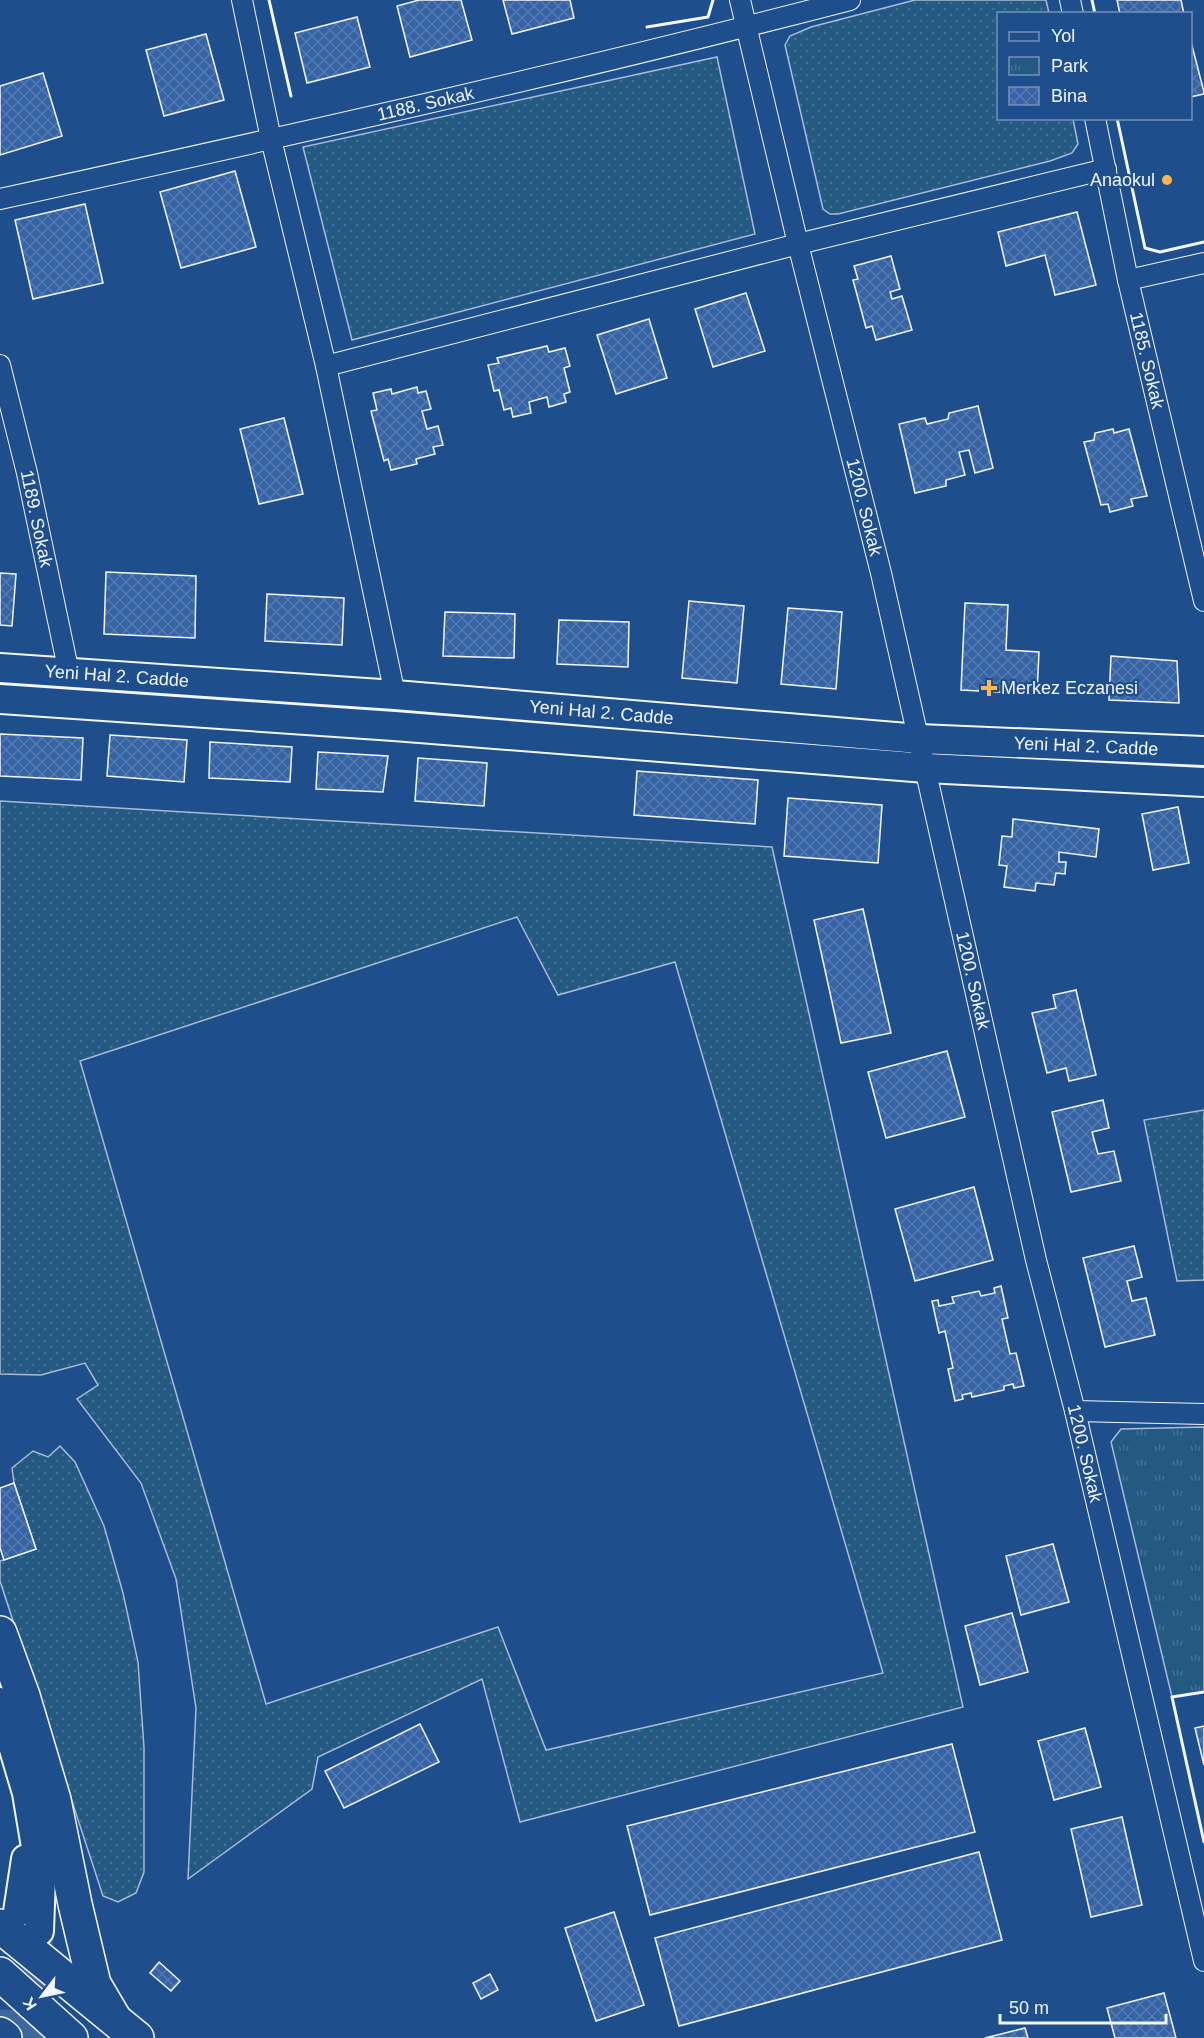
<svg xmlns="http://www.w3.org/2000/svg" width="1204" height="2038" font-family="Helvetica,sans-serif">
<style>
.grass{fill:url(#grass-dots);stroke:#a8bbd7;stroke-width:1.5;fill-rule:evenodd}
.park{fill:url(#park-tufts);stroke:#a8bbd7;stroke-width:1.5}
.building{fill:url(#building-cross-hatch);stroke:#f2f6ff;stroke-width:1.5}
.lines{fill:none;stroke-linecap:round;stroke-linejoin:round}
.secondary-tunnel{stroke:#3f679d;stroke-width:28;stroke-dasharray:28 14;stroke-linecap:butt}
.street-casing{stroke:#f2f6ff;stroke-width:22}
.secondary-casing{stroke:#f2f6ff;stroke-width:32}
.highway-casing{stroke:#f2f6ff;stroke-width:36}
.street{stroke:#1f4e8c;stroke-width:20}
.secondary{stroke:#1f4e8c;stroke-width:28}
.highway{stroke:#1f4e8c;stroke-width:33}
.wall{stroke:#f2f6ff;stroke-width:3}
.poi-dot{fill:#ffb74d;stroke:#1f4e8c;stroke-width:2}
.labels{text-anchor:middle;stroke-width:4.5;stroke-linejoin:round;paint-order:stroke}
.street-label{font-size:18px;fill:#f2f6ff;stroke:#1f4e8c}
.poi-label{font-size:18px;fill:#f2f6ff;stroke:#1f4e8c;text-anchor:end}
</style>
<defs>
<pattern id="grass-dots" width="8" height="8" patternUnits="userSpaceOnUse" patternTransform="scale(1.5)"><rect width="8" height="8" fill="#245a82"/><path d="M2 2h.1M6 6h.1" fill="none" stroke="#447295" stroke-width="1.8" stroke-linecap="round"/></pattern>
<pattern id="park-tufts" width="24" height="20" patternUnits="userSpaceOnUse" patternTransform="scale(1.5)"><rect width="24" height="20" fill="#245a82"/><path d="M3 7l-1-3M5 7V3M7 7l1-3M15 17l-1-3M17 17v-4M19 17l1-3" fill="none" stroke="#447295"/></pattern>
<pattern id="building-cross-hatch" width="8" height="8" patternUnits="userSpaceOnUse" patternTransform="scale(1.5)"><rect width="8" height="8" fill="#3563a3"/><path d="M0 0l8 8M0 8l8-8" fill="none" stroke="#537ab1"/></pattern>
</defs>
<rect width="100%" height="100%" fill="#1f4e8c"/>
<g class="grass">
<polygon points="915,0 1046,0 1049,13 998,14 998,118 1073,119 1078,144 1072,153 1050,161 838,214 830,214 823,209 785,45 790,36 811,27"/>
<polygon points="717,57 755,234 352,340 303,147"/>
<path d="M0 801 772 847 963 1707 520 1822 482 1679 318 1757 312 1789 188 1879 196 1708 176 1579 141 1483 77 1399 98 1385 85 1363 41 1375 0 1374ZM517 917 558 995 675 962 883 1673 546 1750 498 1627 266 1704 80 1061Z"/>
<polygon points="1204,1110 1204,1280 1177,1281 1144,1120"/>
<polygon points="60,1446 75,1462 104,1526 123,1593 138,1662 144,1748 144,1872 136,1893 118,1902 103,1896 0,1581 0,1561 36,1549 14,1483 12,1468 33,1451 48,1457"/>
</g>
<polygon class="park" points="1204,1427 1204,1692 1172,1697 1111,1442 1121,1429"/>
<g class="building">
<polygon points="419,0 461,0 472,40 410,57 397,6"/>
<polygon points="503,0 570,0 574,18 512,34"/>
<polygon points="1117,0 1181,0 1184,14 1120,14"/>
<polygon points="357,17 370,67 307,83 295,33"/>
<polygon points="206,34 224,100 164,116 146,50"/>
<polygon points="1190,38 1204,92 1204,94 1190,97"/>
<polygon points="43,73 62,136 0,155 0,86"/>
<polygon points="235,171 256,247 181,268 160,192"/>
<polygon points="85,204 103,283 33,299 15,220"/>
<polygon points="1077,212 1096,285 1055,295 1045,255 1006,266 998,232"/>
<polygon points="891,256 900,289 890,292 892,299 902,296 912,330 876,340 872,326 866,328 853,280 858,279 854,266"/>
<polygon points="746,293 765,351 713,367 695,309"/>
<polygon points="649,319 667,378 616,394 597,335"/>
<polygon points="547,346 549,352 565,348 570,366 564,368 570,392 564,394 566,402 549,407 547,397 529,402 531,413 513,417 511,408 504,410 499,390 494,391 488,365 499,363 497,358"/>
<polygon points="417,387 418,393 426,391 431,409 422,411 427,429 438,426 443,445 433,447 435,454 416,459 417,464 391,470 388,459 384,461 371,411 377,410 373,393 391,389 392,394"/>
<polygon points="978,406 993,468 975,473 969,450 959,452 965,475 946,480 946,486 915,493 899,424 925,418 927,424 948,419 949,413"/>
<polygon points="284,418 303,494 259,504 240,429"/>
<polygon points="1113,429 1114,433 1129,429 1147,496 1131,499 1133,506 1110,512 1108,504 1101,505 1084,442 1094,440 1095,433"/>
<polygon points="106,572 196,576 195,638 104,634"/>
<polygon points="0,573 16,574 12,626 0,625"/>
<polygon points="267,594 344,598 342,645 265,641"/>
<polygon points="689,601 744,606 737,683 682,678"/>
<polygon points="965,603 1008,605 1006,650 1039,652 1037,694 961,690"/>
<polygon points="788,608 842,612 836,689 781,684"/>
<polygon points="445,612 515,614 514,658 443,656"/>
<polygon points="559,620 629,622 628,667 557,664"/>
<polygon points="1111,656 1177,661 1179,703 1109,700"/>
<polygon points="0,734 83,738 81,780 0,776"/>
<polygon points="110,735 187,740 184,782 107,776"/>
<polygon points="210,742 292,747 290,782 209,778"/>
<polygon points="318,752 388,756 383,792 316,789"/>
<polygon points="418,758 487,763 484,806 415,801"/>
<polygon points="637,771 758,780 755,824 634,815"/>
<polygon points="788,798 882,805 878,863 784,856"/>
<polygon points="1178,807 1189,863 1153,870 1142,814"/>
<polygon points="1013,819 1099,829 1096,857 1059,852 1059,862 1066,862 1065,874 1056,873 1054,885 1036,883 1035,891 1004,887 1007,866 999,865 1002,836 1012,837"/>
<polygon points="863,909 891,1033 841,1043 814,920"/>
<polygon points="1076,990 1096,1075 1069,1081 1066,1068 1047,1073 1032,1013 1056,1008 1053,995"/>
<polygon points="947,1051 965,1117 886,1138 868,1072"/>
<polygon points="1103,1100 1109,1128 1092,1132 1098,1154 1114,1151 1121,1181 1071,1192 1052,1112"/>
<polygon points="974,1187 993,1260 915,1281 895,1209"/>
<polygon points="1134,1246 1142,1277 1127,1281 1132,1301 1146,1298 1155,1335 1105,1347 1083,1258"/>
<polygon points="1001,1286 1008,1318 1002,1319 1010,1354 1016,1353 1024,1386 1014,1388 1013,1384 1004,1386 1004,1390 972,1397 971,1393 962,1395 963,1399 955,1401 948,1369 953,1368 945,1331 939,1333 932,1301 938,1300 939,1306 954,1303 952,1297 979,1291 981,1296 995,1293 994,1288"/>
<polygon points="14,1483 36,1549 4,1560 0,1548 0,1488"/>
<polygon points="1053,1544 1069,1602 1021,1615 1006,1556"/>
<polygon points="1012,1613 1028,1672 980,1685 965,1626"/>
<polygon points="420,1724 439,1762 344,1808 325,1771"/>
<polygon points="1204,1726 1204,1765 1195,1728"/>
<polygon points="1085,1728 1101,1787 1054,1800 1038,1741"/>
<polygon points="952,1744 975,1832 650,1915 627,1826"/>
<polygon points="1122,1817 1142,1905 1091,1917 1071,1829"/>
<polygon points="979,1852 1002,1940 679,2026 655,1938"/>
<polygon points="614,1912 644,2005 596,2021 565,1928"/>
<polygon points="159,1962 180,1981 171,1991 150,1973"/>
<polygon points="490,1974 498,1990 481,1999 473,1983"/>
<polygon points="1164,1993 1176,2038 1115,2038 1107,2008"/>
<polygon points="1025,2028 1028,2038 985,2038"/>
</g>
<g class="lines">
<g class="secondary-tunnel">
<polyline points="12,2038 18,1923"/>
<polyline points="34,2038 39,1938"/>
</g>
<defs>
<g id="street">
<polyline points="242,0 271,139 326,366 395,695"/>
<path id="s1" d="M740 0 798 244 881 573 1036 1260 1075 1411 1204 1961"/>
<polyline points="1070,0 1073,14"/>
<path id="s2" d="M1095 118 1128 280 1204 601"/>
<path id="s3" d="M0 199C284 137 569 73 850 0"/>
<polyline points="1128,280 1204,263"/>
<path id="s4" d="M0 365 27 473 69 673"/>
<polyline points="326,366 798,244 1106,169"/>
<polyline points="1075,1411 1204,1414"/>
</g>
<g id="secondary">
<path id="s5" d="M0 668 395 695 919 739 1204 751"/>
<polyline points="0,699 394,726 926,768 1204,782"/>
<polyline points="0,1702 27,1793 41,1877 39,1931"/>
<polyline points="18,1912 26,1859"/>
</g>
<g id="highway">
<polyline points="0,1633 23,1696 54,1800 75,1904 94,1984 114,2018"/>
<polyline points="0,1926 137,2038"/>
<polyline points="0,1974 71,2038"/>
<polyline points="0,2034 5,2038"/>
</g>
</defs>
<use href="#street" class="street-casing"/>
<use href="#secondary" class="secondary-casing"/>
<use href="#highway" class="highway-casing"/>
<use href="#street" class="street"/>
<use href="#secondary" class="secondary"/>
<use href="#highway" class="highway"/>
<g class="wall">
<polyline points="269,0 291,96"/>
<polyline points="1092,0 1095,14"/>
<polyline points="647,27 708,17 713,0"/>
<polyline points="1117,118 1145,248 1160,252 1204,242"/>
<polyline points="1204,1692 1172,1697 1204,1842"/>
</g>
</g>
<g class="poi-dot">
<circle cx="1167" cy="180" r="6"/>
<path d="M986 679h6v6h6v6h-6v6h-6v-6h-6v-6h6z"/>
</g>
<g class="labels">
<g class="street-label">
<text dy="6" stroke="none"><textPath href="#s3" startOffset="436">1188. Sokak</textPath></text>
<text dy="6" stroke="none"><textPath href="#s2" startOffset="248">1185. Sokak</textPath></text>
<text dy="6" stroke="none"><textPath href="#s1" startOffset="522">1200. Sokak</textPath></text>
<text dy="6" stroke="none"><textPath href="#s4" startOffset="158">1189. Sokak</textPath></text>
<text dy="6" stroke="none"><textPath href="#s5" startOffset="117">Yeni Hal 2. Cadde</textPath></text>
<text dy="6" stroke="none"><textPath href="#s5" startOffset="603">Yeni Hal 2. Cadde</textPath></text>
<text dy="6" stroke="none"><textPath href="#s5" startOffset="1089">Yeni Hal 2. Cadde</textPath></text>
<text dy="6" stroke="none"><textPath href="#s1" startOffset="1008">1200. Sokak</textPath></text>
<text dy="6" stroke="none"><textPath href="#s1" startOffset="1494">1200. Sokak</textPath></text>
</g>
<g class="poi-label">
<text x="1155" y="186">Anaokul</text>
<text x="1001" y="694" text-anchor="start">Merkez Eczanesi</text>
</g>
</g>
<rect x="997" y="12" width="195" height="108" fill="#1f4e8c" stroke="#7391ba" stroke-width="1.5"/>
<rect x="1009" y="32" width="30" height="9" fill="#1f4e8c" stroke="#7391ba" stroke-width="1.5"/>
<text x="1051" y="42" font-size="18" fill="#f2f6ff">Yol</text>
<rect x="1009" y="57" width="30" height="18" fill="url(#park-tufts)" stroke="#7391ba" stroke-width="1.5"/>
<text x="1051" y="72" font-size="18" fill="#f2f6ff">Park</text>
<rect x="1009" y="87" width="30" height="18" fill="url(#building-cross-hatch)" stroke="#7391ba" stroke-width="1.5"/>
<text x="1051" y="102" font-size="18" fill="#f2f6ff">Bina</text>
<g transform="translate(42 1996) rotate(238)" stroke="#1f4e8c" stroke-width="4.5" paint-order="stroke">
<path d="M0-4.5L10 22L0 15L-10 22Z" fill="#f2f6ff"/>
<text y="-9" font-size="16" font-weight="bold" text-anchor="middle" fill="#f2f6ff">K</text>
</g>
<path d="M1000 2014v9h166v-9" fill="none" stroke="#f2f6ff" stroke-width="3"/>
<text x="1009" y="2014" font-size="18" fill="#f2f6ff" stroke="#1f4e8c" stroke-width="4.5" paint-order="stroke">50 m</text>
</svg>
